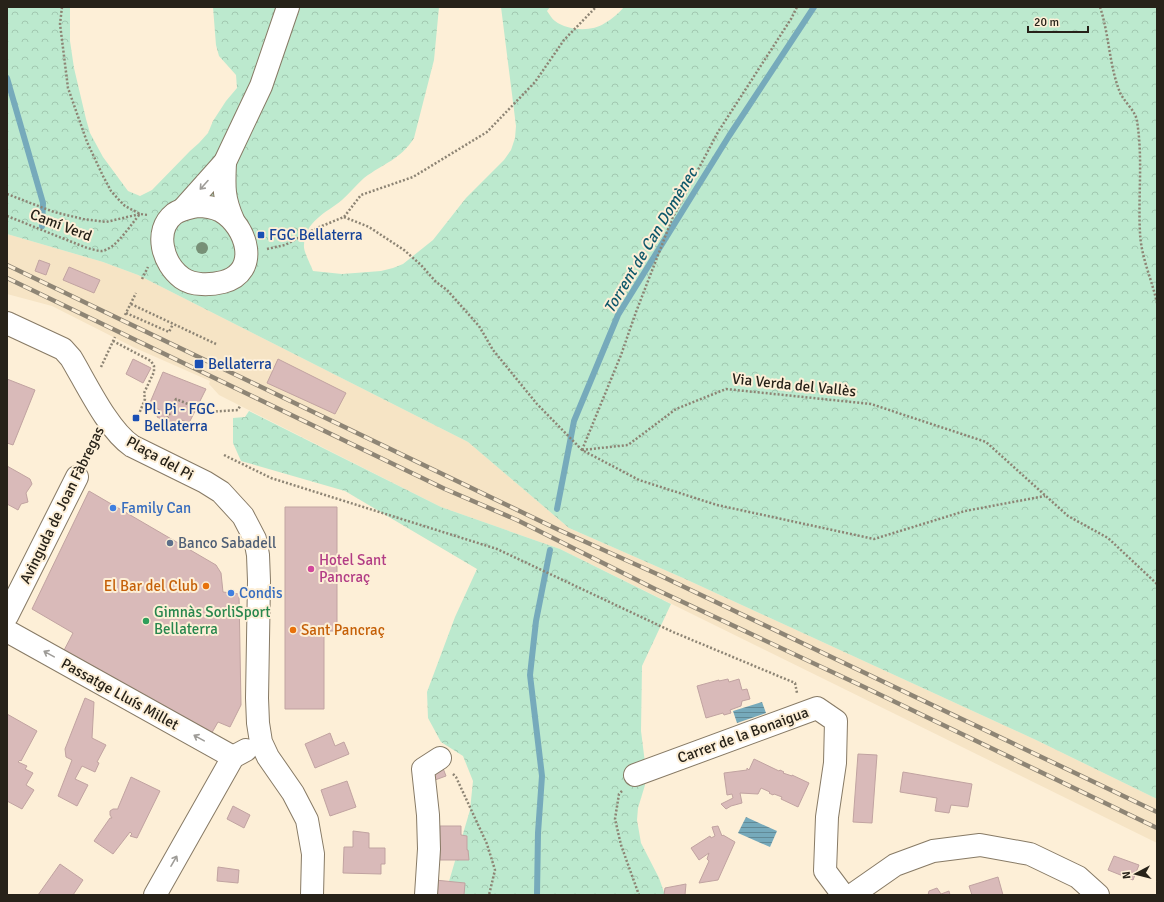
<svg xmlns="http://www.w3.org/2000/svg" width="1164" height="902" font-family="Signika,sans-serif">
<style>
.built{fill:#f6e4c5}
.forest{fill:url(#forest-crowns)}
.water{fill:url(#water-rules)}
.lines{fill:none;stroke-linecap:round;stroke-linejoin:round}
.stream{stroke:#76aabb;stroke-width:6}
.building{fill:#d9bab9;stroke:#c1a3a1}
.minor-casing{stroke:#877a65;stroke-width:24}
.path{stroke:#8d8474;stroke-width:2.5;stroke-dasharray:2 2;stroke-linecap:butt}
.minor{stroke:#fff;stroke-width:22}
.rail-casing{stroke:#8e8575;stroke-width:4.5}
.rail{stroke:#fdefd7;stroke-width:3;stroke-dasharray:9;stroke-linecap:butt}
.tree{fill:#779077}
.oneway{stroke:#9e9c98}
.transit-dot{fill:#1a4fb4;stroke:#fdefd7;stroke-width:1.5}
.shop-dot{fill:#3f7fe0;stroke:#fdefd7;stroke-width:1.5}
.service-dot{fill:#5c6f8a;stroke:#fdefd7;stroke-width:1.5}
.hotel-dot{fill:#d1479c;stroke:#fdefd7;stroke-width:1.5}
.food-dot{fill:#e8710a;stroke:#fdefd7;stroke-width:1.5}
.leisure-dot{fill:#2e9e5b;stroke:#fdefd7;stroke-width:1.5}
.labels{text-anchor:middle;stroke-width:4;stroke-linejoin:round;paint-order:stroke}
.street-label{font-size:15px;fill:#272219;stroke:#fdefd7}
.transit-label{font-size:15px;fill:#164399;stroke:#fdefd7;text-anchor:start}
.shop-label{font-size:15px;fill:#366cbe;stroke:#fdefd7;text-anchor:start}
.service-label{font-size:15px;fill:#4e5e75;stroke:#fdefd7;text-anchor:start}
.hotel-label{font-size:15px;fill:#b23c85;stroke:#fdefd7;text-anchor:start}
.food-label{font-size:15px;fill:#c56008;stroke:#fdefd7;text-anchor:end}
.leisure-label{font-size:15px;fill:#27864d;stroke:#fdefd7;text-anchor:start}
.water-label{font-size:16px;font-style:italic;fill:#10586b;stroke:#fdefd7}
</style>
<defs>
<pattern id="forest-crowns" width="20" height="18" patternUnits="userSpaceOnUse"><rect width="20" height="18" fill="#bce9ce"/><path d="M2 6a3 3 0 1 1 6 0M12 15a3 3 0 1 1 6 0" fill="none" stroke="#a2c8b0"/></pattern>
<pattern id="water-rules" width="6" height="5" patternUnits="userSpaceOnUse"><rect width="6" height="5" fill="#76aabb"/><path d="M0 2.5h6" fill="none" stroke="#618a97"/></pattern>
</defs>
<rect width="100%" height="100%" fill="#fdefd7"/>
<polygon class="built" points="7,234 103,262 138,275 468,442 569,528 683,578 1036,740 1157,799 1157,843 560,549 441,507 219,395 209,384 210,381 133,347 52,306 7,294"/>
<g class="forest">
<path d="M7 7H70V41L74 68 86 119 90 133 103 157 128 191 140 196 152 190 190 151 199 143 208 133 213 121 226 101 237 88 236 75 219 56 216 45 213 7H439L434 60 414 138C400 160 384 163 364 178 356 185 350 193 342 200 326 213 305 221 304 245 303 251 311 265 313 271L342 274 381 271 393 268 403 264 433 240 466 198 504 160 511 150 515 138 516 126 501 7H550L547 11C550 15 552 19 555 21 568 31 592 32 605 23 612 19 619 13 624 7H1157V799L1036 740 683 578 569 528 468 442 138 275 103 262 7 234Z"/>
<polygon points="249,411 441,507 560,549 671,604 642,666 641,731 646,771 645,785 638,808 637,820 641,843 659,878 665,895 445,895 470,810 473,781 463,756 441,742 428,718 427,692 455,617 477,569 345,491 241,461 233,443 233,418 245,417"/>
</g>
<g class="water">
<polygon points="762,702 766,713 737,723 733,711"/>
<polygon points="746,817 777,831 770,847 738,833"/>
</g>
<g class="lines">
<g class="stream">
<polyline points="7,78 43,203 42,226"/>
<polyline points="557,509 574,421 618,315 729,136 814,7"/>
<polyline points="537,895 538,833 542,776 530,675 536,621 550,550"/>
</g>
</g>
<g class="building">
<polygon points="39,260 50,264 46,275 35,271"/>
<polygon points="69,267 100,280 94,293 63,280"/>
<polygon points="133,359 151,368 143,383 126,374"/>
<polygon points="278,359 346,393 335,414 267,383"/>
<polygon points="163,372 206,389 189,423 179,419 176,426 157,417 160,410 149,405"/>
<polygon points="7,379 35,390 13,445 7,443"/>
<polygon points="7,466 30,479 32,484 26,493 28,502 21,504 18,510 7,504"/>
<polygon points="89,491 216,565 221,573 223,592 239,594 241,705 230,727 218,722 210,736 60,658 73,633 32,609"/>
<polygon points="285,507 337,507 337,631 324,631 324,709 285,709"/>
<polygon points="728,679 729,682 739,679 742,690 747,689 750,699 742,701 741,706 730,710 731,713 724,715 723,713 706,718 697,686 719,680 719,681"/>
<polygon points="85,698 94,702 92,738 106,745 97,762 99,763 95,772 82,766 75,779 88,785 77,806 58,796 72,760 66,757 65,749"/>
<polygon points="7,714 37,731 21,761 20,760 18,762 27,766 25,769 33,773 26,785 34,790 22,809 7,801"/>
<polygon points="330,733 335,746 344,742 349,754 315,768 305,744"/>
<polygon points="858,754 877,755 872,823 853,822"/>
<polygon points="754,759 779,771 780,770 784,772 783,773 792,776 792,775 809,783 798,807 781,799 782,797 774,794 773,795 769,793 770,792 761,788 758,794 740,793 742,803 731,806 726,809 721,804 733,798 732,794 727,795 724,773 747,770 747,768 749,770"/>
<polygon points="441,763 446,776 435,780 431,766"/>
<polygon points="903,772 972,784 968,807 951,805 949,813 935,811 937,798 900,792"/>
<polygon points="131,777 160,791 137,838 130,836 132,834 130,832 113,854 94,841 110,818 112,818 110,815 110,811 113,809 118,809 118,808"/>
<polygon points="347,781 356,807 330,816 321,790"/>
<polygon points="233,806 250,815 244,828 227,819"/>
<polygon points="440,826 461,826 461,835 467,836 467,850 468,850 469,860 440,860"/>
<polygon points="718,826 722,836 723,835 735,842 718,880 699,883 709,861 707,859 709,853 699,860 691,848 710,836 711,838 715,836 712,827"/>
<polygon points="353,831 369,833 369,848 385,848 385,864 381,864 381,874 343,873 344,847 353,847"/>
<polygon points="1114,856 1139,865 1133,880 1108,870"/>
<polygon points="60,864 83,880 73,895 38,895"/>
<polygon points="218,867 239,870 238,883 217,881"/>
<polygon points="998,877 1003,895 972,895 969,886"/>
<polygon points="435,880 465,883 464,895 434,895"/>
<polygon points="686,884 685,895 664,895 665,888"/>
<polygon points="937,888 941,894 949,891 950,895 928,895 929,891"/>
</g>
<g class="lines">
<defs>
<g id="minor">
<path d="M225 162C224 186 223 197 233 220"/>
<path d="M197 206C205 206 213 207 221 211 247 226 261 272 223 282 211 285 193 286 182 278 163 264 153 231 174 214 181 209 189 208 197 206Z"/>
<polyline points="183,209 225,162 261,86 288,7"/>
<path d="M7 323 63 349 71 358C86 383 108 430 132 446L205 482 221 492 243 516 255 539 258 555 259 581 257 698 258 723 261 742 268 757 293 793 307 820 313 854 312 895"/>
<polyline points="7,616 77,477"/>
<polyline points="7,631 233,757"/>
<polyline points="635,775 817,708 836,721 835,763 827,817 825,871 843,895"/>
<polyline points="155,895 233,757 246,750"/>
<polyline points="426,895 429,849 428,815 423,769 440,758"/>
<polyline points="852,895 895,865 933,851 980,845 1030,854 1078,877 1098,895"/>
</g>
</defs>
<use href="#minor" class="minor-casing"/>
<g class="path">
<polyline points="62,7 60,24 68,88 87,142 103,176 111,191 119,200 125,206 140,214 148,215"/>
<path d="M1100 7C1109 34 1109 63 1119 90 1122 100 1136 111 1137 121 1143 158 1138 196 1140 233 1141 257 1152 280 1157 303"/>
<polyline points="7,194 54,212 83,219 106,222 140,214"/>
<path d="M7 216 87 248C92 249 97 251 102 251 116 249 131 224 140 214"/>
<polyline points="344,217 369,227 404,250 421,265 436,282 447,290 479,326 493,350 537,404 582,450 639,480 717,505 874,539 965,511 1045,496"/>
<polyline points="267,249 285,245 317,228 344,217 361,195 413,177 487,132 535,82 564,40 596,7"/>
<polyline points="142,279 148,267"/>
<polyline points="131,304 216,344"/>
<polyline points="126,313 169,332 173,324"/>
<polyline points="125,315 136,293"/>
<polyline points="113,341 151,361 154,366 154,372 144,393 145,399 139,414"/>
<polyline points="101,367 115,337"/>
<polyline points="164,426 176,399 207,412 238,410 240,406"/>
<polyline points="582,450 628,445 676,409 726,389 871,404 986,442 1068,516 1108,538 1157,584"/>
<polyline points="582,450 621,355 636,312 672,219 718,132 791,19 797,7"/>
<polyline points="224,455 271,478 497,549 673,632 795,683 797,693"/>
<polyline points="86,458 95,437"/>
<polyline points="453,774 456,777 487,844 495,870 489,895"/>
<polyline points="622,791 619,794 615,819 621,845 639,895"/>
</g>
<use href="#minor" class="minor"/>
<defs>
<g id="rail">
<polyline points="7,265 559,530 657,574 1157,812"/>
<polyline points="7,278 445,489 517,520 655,589 862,686 1157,828"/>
</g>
</defs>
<use href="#rail" class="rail-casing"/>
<use href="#rail" class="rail"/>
</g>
<circle class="tree" cx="202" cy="248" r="6"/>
<defs><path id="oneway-shaft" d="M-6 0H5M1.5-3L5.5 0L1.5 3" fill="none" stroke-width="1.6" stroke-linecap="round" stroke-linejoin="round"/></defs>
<g class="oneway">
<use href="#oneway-shaft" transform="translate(204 185) rotate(132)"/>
<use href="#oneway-shaft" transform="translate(49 654) rotate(-151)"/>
<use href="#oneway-shaft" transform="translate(199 738) rotate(-151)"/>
<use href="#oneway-shaft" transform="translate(174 861) rotate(-60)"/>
</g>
<g class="transit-dot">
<rect x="257" y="231" width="8" height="8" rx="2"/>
<rect x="194" y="359" width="10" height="10" rx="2"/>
<rect x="132" y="414" width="8" height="8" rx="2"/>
</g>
<g class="shop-dot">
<circle cx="113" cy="508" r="4"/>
<circle cx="231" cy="593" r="4"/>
</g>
<circle class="service-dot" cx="170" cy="543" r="4"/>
<circle class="hotel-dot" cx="311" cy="569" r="4"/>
<g class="food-dot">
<circle cx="206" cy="586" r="4"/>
<circle cx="293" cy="630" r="4"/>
</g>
<circle class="leisure-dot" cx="146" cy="621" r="4"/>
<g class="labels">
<g class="street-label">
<text transform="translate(61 225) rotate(21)" y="5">Camí Verd</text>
<text transform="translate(794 385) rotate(6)" y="5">Via Verda del Vallès</text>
<text transform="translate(160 458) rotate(29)" y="5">Plaça del Pi</text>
<text transform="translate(62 505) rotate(-64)" y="5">Avinguda de Joan Fàbregas</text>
<text transform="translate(120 694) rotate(29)" y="5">Passatge Lluís Millet</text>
<text transform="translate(743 735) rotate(-20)" y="5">Carrer de la Bonaigua</text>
</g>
<g class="transit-label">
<text x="269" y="240">FGC Bellaterra</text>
<text x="208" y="369">Bellaterra</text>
<text x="144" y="414">Pl. Pi - FGC<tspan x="144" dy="17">Bellaterra</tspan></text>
</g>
<g class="shop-label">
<text x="121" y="513">Family Can</text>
<text x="239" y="598">Condis</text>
</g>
<g class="service-label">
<text x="178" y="548">Banco Sabadell</text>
</g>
<g class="hotel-label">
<text x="319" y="565">Hotel Sant<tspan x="319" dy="17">Pancraç</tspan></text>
</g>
<g class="food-label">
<text x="198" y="591">El Bar del Club</text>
<text x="301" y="635" text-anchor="start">Sant Pancraç</text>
</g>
<g class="leisure-label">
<text x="154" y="617">Gimnàs SorliSport<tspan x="154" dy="17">Bellaterra</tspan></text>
</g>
<g class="water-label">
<text transform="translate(650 240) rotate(-59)" y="6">Torrent de Can Domènec</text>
</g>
</g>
<rect width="1164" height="902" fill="none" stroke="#272219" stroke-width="16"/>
<g transform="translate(1136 874) rotate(263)" stroke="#fdefd7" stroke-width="3" paint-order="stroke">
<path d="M0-3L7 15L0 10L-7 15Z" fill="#272219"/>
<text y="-6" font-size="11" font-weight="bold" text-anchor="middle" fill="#272219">N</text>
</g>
<path d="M1028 26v6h60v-6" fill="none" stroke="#272219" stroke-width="2"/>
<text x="1034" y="26" font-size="12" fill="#272219" stroke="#fdefd7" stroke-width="3" paint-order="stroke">20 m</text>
</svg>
